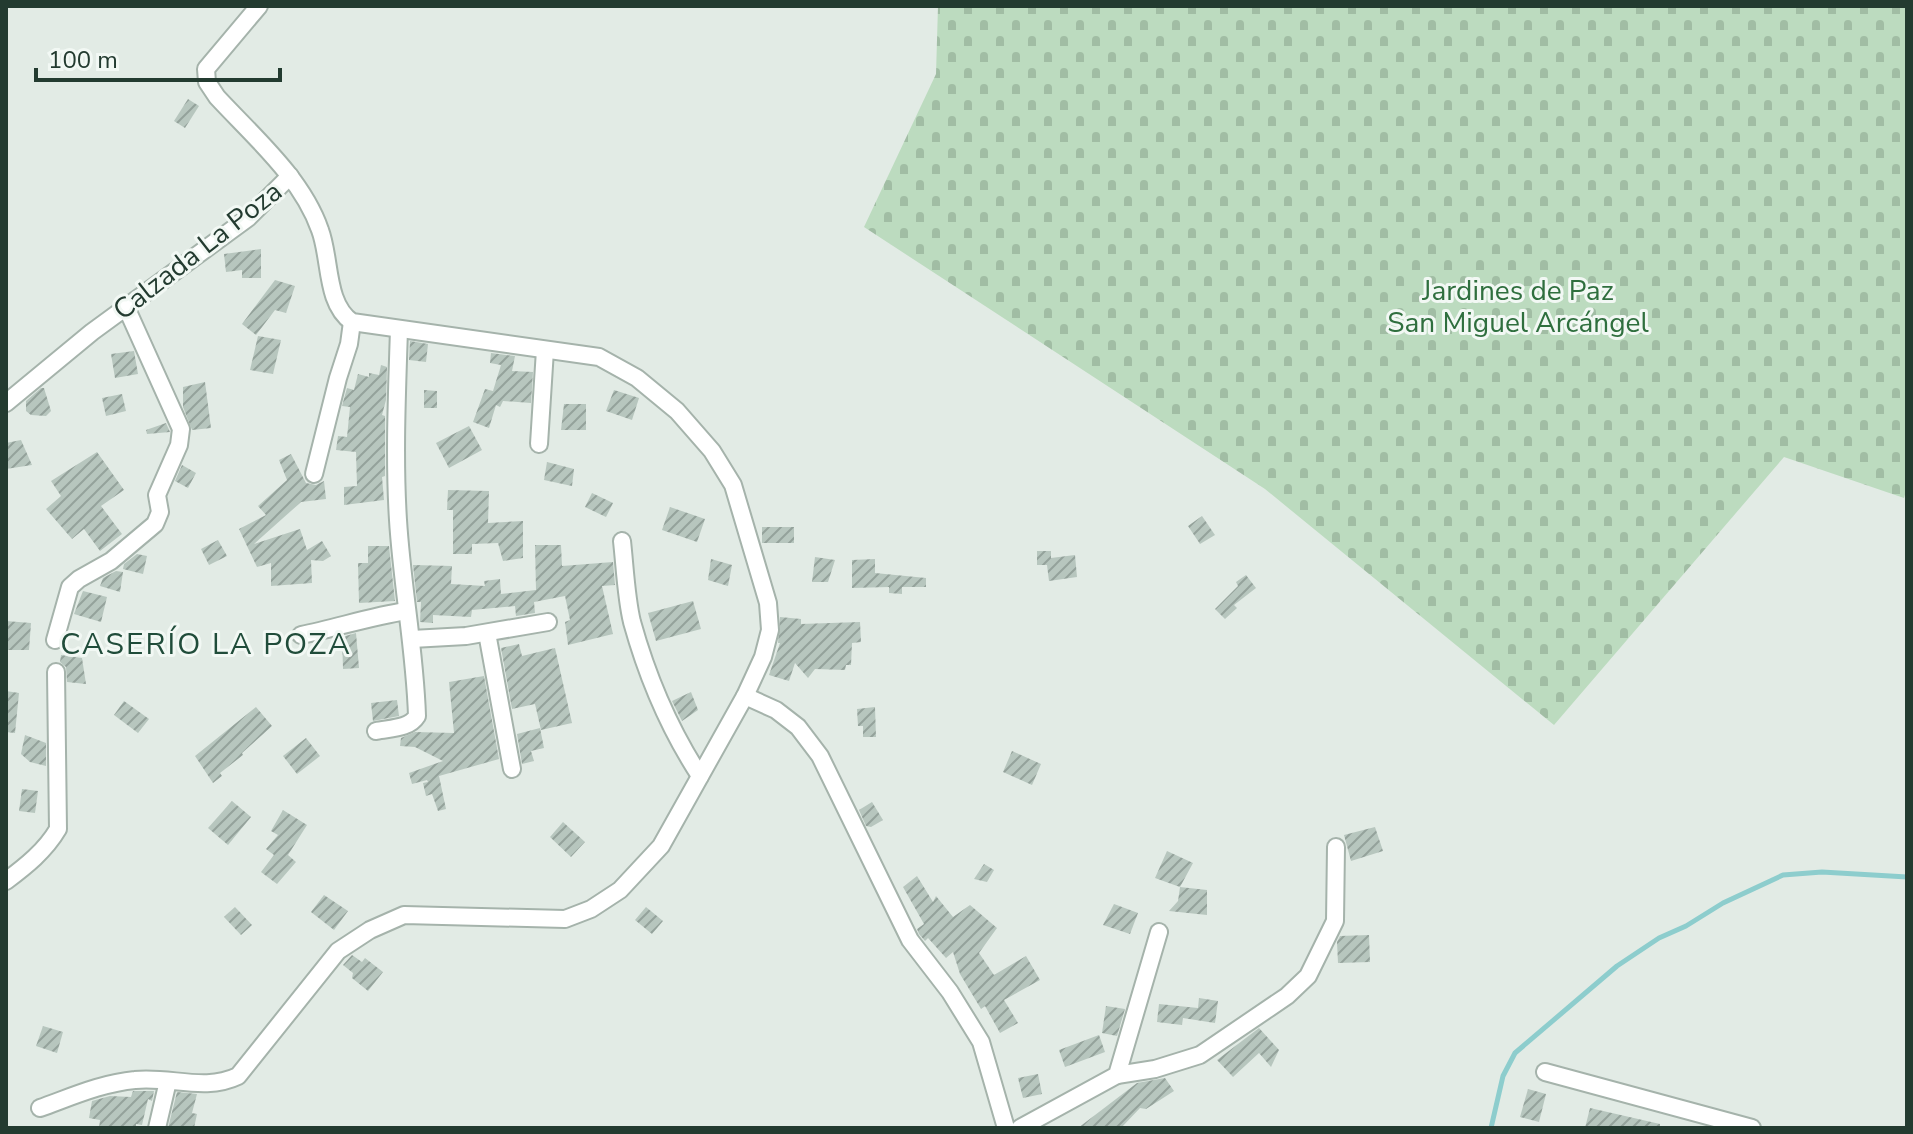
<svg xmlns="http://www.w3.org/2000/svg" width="1913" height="1134" font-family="'Nunito Sans',sans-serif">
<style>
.cemetery{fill:url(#cemetery-stones)}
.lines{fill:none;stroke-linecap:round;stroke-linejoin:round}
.stream{stroke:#8dcdcd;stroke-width:5}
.building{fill:url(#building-hatch)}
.minor-casing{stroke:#a5b3ab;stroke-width:20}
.minor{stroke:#fff;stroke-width:16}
.labels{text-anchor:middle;stroke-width:6;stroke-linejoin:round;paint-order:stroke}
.street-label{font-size:28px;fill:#233b30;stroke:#f2f8f4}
.park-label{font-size:28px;fill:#2f6f3e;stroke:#f2f8f4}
.neighbourhood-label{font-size:30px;letter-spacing:2px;fill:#204c3a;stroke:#f2f8f4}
</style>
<defs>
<pattern id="cemetery-stones" width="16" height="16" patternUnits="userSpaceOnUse" patternTransform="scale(2)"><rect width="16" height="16" fill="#bcdbbf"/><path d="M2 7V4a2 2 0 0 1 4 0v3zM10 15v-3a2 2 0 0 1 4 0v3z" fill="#a1bda4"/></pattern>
<pattern id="building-hatch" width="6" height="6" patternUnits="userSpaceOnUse" patternTransform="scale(2)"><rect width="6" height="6" fill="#b7c6be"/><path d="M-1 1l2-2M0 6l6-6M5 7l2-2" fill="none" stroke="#94a29b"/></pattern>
</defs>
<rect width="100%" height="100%" fill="#e2ebe5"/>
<polygon class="cemetery" points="938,6 1907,6 1907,488 1904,498 1784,457 1554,725 1265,489 864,227 936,74"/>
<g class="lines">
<polyline class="stream" points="1491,1128 1503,1076 1515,1053 1617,966 1659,938 1686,926 1723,903 1783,875 1822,872 1907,877"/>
</g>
<g class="building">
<polygon points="188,99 199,106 185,128 174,121"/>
<polygon points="261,249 261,278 242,278 242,270 226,272 224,254"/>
<polygon points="275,280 295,286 286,313 275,310 256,335 242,324"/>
<polygon points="258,336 281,340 273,374 250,370"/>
<polygon points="410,341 428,344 426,362 409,360"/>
<polygon points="134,351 138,374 115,378 111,354"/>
<polygon points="491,353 515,356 512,371 533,372 531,403 503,401 500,407 496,405 489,428 473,422 485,389 493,391 501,365 490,363"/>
<polygon points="381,365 387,367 386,400 382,415 385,416 385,476 382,477 384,500 344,505 344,487 357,486 356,452 336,450 338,436 347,437 350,407 342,406 347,388 354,390 358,374 369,377 369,373 379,375"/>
<polygon points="205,382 211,428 192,430 183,407 183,387"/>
<polygon points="41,388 44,388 51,411 46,416 31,415 26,411 26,401"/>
<polygon points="424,390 437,391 437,408 424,408"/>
<polygon points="614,390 639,398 632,420 606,411"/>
<polygon points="122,394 126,411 106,416 102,398"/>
<polygon points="564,404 586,404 586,430 561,430"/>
<polygon points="166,423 170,432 147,434 146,430"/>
<polygon points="469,426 482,450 449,468 436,443"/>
<polygon points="21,440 32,465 6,469 6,443"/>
<polygon points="97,452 124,490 101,506 122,534 100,551 84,529 72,539 46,509 61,496 51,481"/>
<polygon points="291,454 306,483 316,485 324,481 326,499 301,502 254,544 300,529 307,550 322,541 331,556 323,561 311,560 312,583 271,586 271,563 257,567 239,529 266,515 258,506 287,480 279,460"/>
<polygon points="547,462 574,469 572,486 544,480"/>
<polygon points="182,465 196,473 188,488 175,481"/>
<polygon points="448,490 489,491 488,523 523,521 523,558 503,561 498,543 472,544 472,554 453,554 453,510 447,510"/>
<polygon points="592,493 613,503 606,517 585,507"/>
<polygon points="670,507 705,519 697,542 662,530"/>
<polygon points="1202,516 1215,535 1200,544 1188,526"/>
<rect x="762" y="527" width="32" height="16"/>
<polygon points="218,540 227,556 209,565 201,549"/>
<polygon points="535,545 561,545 562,566 613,562 615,585 602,586 613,634 568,645 565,622 570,620 565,596 534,602 535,613 516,616 515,606 472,610 471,617 433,615 433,623 420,622 421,602 417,602 413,565 452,566 451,584 485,586 484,581 500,579 501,594 536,590"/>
<polygon points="368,546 389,546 395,601 359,603 358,563 368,563"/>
<polygon points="1037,551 1051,551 1051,558 1075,555 1077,577 1049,581 1047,565 1037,565"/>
<polygon points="137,554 147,556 143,574 123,569 124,564"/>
<polygon points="815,557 835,560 828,582 812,582"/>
<polygon points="711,559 732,565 728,586 708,580"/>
<polygon points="875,559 875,573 926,578 926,587 902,587 902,594 889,593 889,587 852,588 852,560"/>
<polygon points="116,571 123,572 120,592 100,586 103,578"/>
<polygon points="1246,575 1256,588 1234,605 1237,608 1225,619 1215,609 1238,586 1236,582"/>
<polygon points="83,591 107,597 101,622 74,614"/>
<polygon points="693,601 701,629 656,641 648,613"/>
<polygon points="780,617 801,619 801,624 860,622 861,642 852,643 851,665 846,665 845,670 815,669 808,678 795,663 789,681 769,675 780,643 778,643"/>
<polygon points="6,621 31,623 29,650 6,650"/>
<polygon points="356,633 359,668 343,669 342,637"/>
<polygon points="519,644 522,656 555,648 572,723 541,730 535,704 512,709 501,648"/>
<polygon points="61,655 82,658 86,684 67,682 66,667 60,662"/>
<polygon points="484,676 499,759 439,776 446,809 438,811 432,794 426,796 423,783 428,782 427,780 412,784 409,773 443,761 415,747 400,746 401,738 415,732 454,733 449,682"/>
<polygon points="6,691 19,693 15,733 6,732"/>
<polygon points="691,692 698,710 682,721 672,701"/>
<polygon points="397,700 399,716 373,721 371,703"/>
<polygon points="124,701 149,719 138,733 114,715"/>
<polygon points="256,707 272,726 242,753 243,755 220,773 222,776 213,783 195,756"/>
<polygon points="875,707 876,737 863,737 863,726 858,726 857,709"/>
<polygon points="540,728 544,748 531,751 534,761 522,764 517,734"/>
<polygon points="25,735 46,743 46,766 30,762 21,754"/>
<polygon points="306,738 320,756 297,774 283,756"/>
<polygon points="1012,751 1041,764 1032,785 1003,772"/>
<polygon points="22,789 38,791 35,813 19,811"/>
<polygon points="232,801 251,817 228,845 208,828"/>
<polygon points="872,802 883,820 871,827 866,826 859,810"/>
<polygon points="283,810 307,825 288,855 296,862 277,884 261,872 274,855 266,849 278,835 271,831"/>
<polygon points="563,822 585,842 571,857 550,837"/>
<polygon points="1375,827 1383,851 1351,861 1344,835"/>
<polygon points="1167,851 1193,863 1180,887 1207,890 1207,915 1169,911 1178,901 1180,887 1155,878"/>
<polygon points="984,864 994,870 987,882 974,879"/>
<polygon points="917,876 933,902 936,896 953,917 970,905 997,928 979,953 994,975 1026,956 1040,980 1004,1000 1018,1023 1000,1033 985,1006 981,1009 960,974 953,952 946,958 928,938 925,941 919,934 917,929 924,924 903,887"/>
<polygon points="324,895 348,911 334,930 311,912"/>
<polygon points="1114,904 1138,913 1130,934 1103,925"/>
<polygon points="235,907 252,925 241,935 224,917"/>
<polygon points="646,907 663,921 652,934 635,920"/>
<polygon points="1369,935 1370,962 1338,963 1337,942 1340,936"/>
<polygon points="352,955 362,962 365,958 383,972 368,991 352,978 353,973 343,965"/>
<polygon points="1199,998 1218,1001 1215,1023 1183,1018 1182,1025 1157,1022 1159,1004 1198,1008"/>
<polygon points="1106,1006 1125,1009 1117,1036 1102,1033"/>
<polygon points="43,1026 63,1032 57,1053 36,1046"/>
<polygon points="1259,1028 1279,1050 1271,1067 1259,1053 1233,1077 1217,1060"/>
<polygon points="1099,1035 1105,1052 1065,1067 1059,1050"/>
<polygon points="1038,1074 1042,1094 1023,1098 1018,1078"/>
<polygon points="1165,1078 1174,1091 1146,1109 1140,1108 1121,1128 1078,1128 1137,1083"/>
<polygon points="1528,1089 1546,1094 1539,1122 1520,1117"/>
<polygon points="133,1091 154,1091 152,1101 148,1099 142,1125 136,1124 136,1128 99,1128 100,1120 89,1118 92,1101 110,1096 131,1097"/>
<polygon points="177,1092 197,1094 192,1113 197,1114 194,1128 168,1128"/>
<polygon points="1590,1108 1660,1124 1660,1128 1585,1128"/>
</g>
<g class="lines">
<defs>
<g id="minor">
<polyline points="6,403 92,332 248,218 290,176"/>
<polyline points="539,444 545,350"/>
<polyline points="314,474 338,378 349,344 352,322"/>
<path d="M622 541C625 568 626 597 632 622 647 676 670 730 700 776"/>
<polyline points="487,633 512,769"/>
<path d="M301 635C337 628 371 616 407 611"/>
<polyline points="412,639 466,636 548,622"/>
<polyline points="55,640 70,587 79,579 111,561 155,524 160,512 157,495 179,445 181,429 126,307"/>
<polyline points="745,696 776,710 798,727 820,756 910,940 950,992 981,1042 1006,1128"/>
<path d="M376 731C390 728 409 729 417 716 415 650 402 586 398 520 394 456 397 393 399 329"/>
<path d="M6 881C26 866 45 851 58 829L56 672"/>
<polyline points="1545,1072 1752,1128"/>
<polyline points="1117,1075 1155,1069 1200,1055 1287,996 1308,976 1335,921 1336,847"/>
<path d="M40 1108C71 1097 102 1083 135 1080 170 1076 205 1092 238 1076L338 951 370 930 404 915 565 919 591 909 620 890 661 846 745 696 763 657 770 630 768 603 733 485 712 451 677 411 637 378 599 357 352 322C325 303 331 259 320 230 302 178 254 137 217 97L207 82 206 69 259 6"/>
<polyline points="157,1128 168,1081"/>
<polyline points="1020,1128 1117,1075 1159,932"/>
</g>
</defs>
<use href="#minor" class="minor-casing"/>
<use href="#minor" class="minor"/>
</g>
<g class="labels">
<g class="street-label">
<text transform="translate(197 250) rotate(-38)" y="10">Calzada La Poza</text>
</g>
<g class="park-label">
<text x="1518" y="300">Jardines de Paz<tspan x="1518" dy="32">San Miguel Arcángel</tspan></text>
</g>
<g class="neighbourhood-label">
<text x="206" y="654">CASERÍO LA POZA</text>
</g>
</g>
<rect width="1913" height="1134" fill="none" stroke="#233b30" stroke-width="16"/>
<path d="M36 68v12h244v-12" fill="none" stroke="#233b30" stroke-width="4"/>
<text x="48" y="68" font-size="24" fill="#233b30" stroke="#f2f8f4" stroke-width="6" paint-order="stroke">100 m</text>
</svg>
